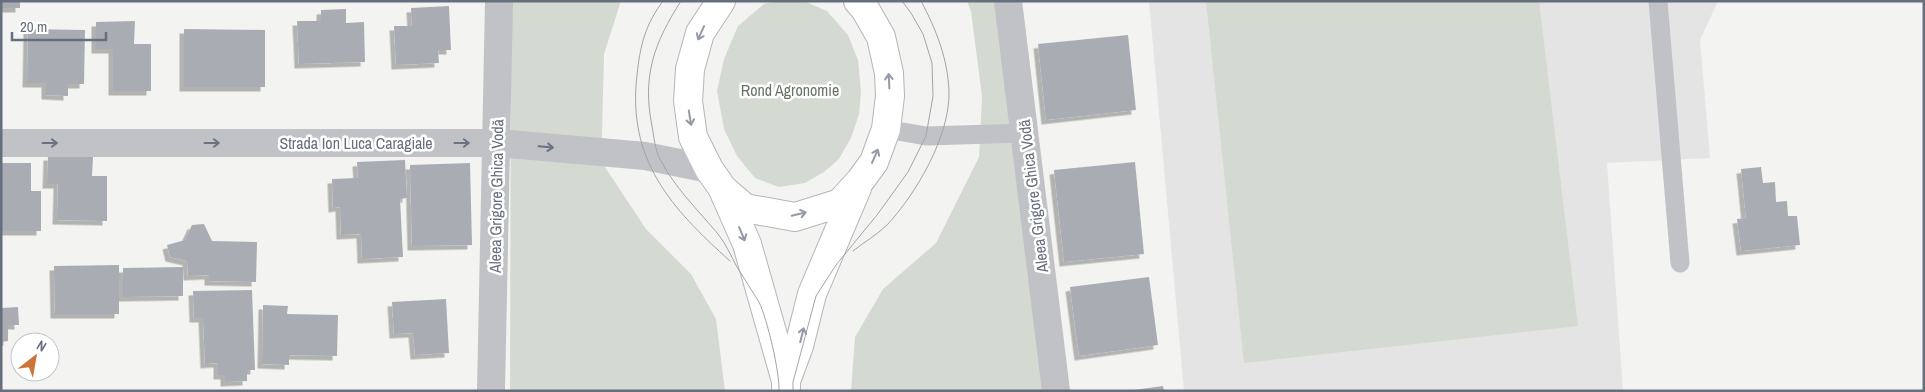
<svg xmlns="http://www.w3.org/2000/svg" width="1925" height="392" font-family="'Archivo Narrow',sans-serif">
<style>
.built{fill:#e4e4e4}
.green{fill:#d4dad2}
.building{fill:#a9adb3;filter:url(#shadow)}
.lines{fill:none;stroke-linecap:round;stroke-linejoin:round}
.secondary-casing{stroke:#b2b5ba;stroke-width:30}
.lane{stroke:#c0c2c5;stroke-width:19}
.street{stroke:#c0c2c5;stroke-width:28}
.secondary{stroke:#fff;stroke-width:28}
.tram{stroke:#a1a4aa;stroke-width:1}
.oneway{stroke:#949aa5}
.oneway2{stroke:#6a7382}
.labels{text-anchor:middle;stroke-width:5;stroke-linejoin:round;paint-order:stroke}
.park-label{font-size:16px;fill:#657664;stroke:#fff}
.street-label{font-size:16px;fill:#666f7e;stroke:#fff}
</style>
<defs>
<filter id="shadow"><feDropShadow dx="-4.5" dy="4.5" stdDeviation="0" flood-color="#0004"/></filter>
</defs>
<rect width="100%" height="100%" fill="#f3f4f1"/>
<polygon class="built" points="1149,1 1718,1 1700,40 1710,158 1607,163 1623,391 1184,391"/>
<g class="green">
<polygon points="511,1 621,1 604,54 602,137 605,167 646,229 691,274 716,319 725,391 510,391"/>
<polygon points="775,1 804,1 827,11 848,35 858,60 861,92 859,114 851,138 839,159 824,172 805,183 779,187 755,178 737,156 724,129 717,91 724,59 738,26 764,4"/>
<polygon points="967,1 997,1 1045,391 851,391 855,337 883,289 936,243 979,157 982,97 971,11"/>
<polygon points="1206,1 1539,1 1578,326 1244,363"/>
</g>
<g class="building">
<rect x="1" y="1" width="19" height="7"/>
<polygon points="449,6 451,50 438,50 439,63 396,65 394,26 412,26 411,8"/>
<polygon points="346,9 346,23 364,22 365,62 299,64 297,21 321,21 321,10"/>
<polygon points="135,21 134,44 151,44 151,91 113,91 113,49 96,49 96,22"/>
<polygon points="28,29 85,30 84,84 68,84 68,96 46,95 46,83 27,83"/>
<polygon points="184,29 265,30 265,87 184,87"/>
<polygon points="1128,35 1136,110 1046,120 1038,44"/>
<polygon points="48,156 93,157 92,176 107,176 107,221 57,220 58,184 47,184"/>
<polygon points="405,160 407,198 400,199 403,257 362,259 361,234 341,235 340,207 333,208 332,179 358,178 357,162"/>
<polygon points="1135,162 1144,254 1064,262 1054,170"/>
<polygon points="1,163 31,163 31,191 41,191 41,231 1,231"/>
<polygon points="470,163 472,245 412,246 410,165"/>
<polygon points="1761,167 1763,183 1775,182 1776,202 1787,201 1788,216 1797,216 1800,245 1741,251 1737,219 1746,218 1741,169"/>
<polygon points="204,224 212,241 257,242 256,282 209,281 209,275 188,276 187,261 170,257 167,245 185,240 192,225"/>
<polygon points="119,265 119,314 55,314 54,266"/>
<polygon points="183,267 183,296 123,297 123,268"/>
<polygon points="1149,277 1158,345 1079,356 1070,287"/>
<polygon points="252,290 255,370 247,370 247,381 225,382 225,375 218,375 218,363 205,364 203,318 194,318 193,291"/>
<polygon points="446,299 449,353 415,355 413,333 394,334 392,302"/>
<polygon points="263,305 288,306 287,314 338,315 337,356 289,355 289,365 262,364"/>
<polygon points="18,307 19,325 8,325 8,341 1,342 1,308"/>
<polygon points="1163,386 1164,391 1134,391 1134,390"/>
</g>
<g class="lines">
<defs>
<g id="secondary">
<polyline points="721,1 700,33 690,69 688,101 693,137 709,169 723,189 745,208 795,217 840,203 860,181 874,162 886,129 890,96 889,73 881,37 865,9 858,1"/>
<polyline points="724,192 747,244 786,381 786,387"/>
<polyline points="786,381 799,346 812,294 857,188"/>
</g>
</defs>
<use href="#secondary" class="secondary-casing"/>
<g class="lane">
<polyline points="1658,1 1680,263"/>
<polyline points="886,129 926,136 1025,133"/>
</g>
<g class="street">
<polyline points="1008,1 1056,391"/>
<polyline points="1,143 498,143 645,156 709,169"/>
<polyline points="491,391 499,1"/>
</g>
<use href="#secondary" class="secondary"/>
<g class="tram">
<path d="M663 1C645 25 640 46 637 75 627 160 671 208 730 261"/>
<path d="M681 1C654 43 642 76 652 126 654 137 655 150 660 159 674 187 698 210 718 234 726 244 731 256 737 267 744 279 752 290 759 302 767 318 780 373 779 391"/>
<path d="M853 251C864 242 877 235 887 225 916 194 950 136 949 92 948 59 936 29 921 1"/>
<polyline points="793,391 793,382 816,296 836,265 877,215 908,172 926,136 933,96 932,63 923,34 911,13 902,1"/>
</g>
</g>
<defs><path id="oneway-shaft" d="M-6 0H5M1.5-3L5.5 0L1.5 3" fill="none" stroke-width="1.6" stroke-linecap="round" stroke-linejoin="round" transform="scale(1.25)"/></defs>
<g class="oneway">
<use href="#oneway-shaft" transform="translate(701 33) rotate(114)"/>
<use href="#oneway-shaft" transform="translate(889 81) rotate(-93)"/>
<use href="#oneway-shaft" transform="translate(690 118) rotate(81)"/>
<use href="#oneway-shaft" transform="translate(875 156) rotate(-66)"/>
<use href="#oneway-shaft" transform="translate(799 214) rotate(-13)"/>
<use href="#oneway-shaft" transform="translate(742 234) rotate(67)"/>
<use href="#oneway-shaft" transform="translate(802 335) rotate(-76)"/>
</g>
<g class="oneway2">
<use href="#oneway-shaft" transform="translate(50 143)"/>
<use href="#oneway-shaft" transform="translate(212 143)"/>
<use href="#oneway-shaft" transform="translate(462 143)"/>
<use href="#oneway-shaft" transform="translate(546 147) rotate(5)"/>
</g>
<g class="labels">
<g class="park-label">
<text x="790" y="96">Rond Agronomie</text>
</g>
<g class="street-label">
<text x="356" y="149">Strada Ion Luca Caragiale</text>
<text transform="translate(496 196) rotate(-89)" y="6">Aleea Grigore Ghica Vodă</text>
<text transform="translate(1033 196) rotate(-97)" y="6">Aleea Grigore Ghica Vodă</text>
</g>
</g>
<rect width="1925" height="392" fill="none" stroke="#666f7e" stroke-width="5"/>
<g transform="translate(35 357) rotate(31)"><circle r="24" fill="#ffffff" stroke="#c2c5cb"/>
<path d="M0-4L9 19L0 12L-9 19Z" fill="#cd7538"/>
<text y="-8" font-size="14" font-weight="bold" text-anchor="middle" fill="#666f7e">N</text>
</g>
<path d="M12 32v8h94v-8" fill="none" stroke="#666f7e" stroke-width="2.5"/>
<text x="20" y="32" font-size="15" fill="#666f7e" stroke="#ffffff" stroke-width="4" paint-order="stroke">20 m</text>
</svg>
